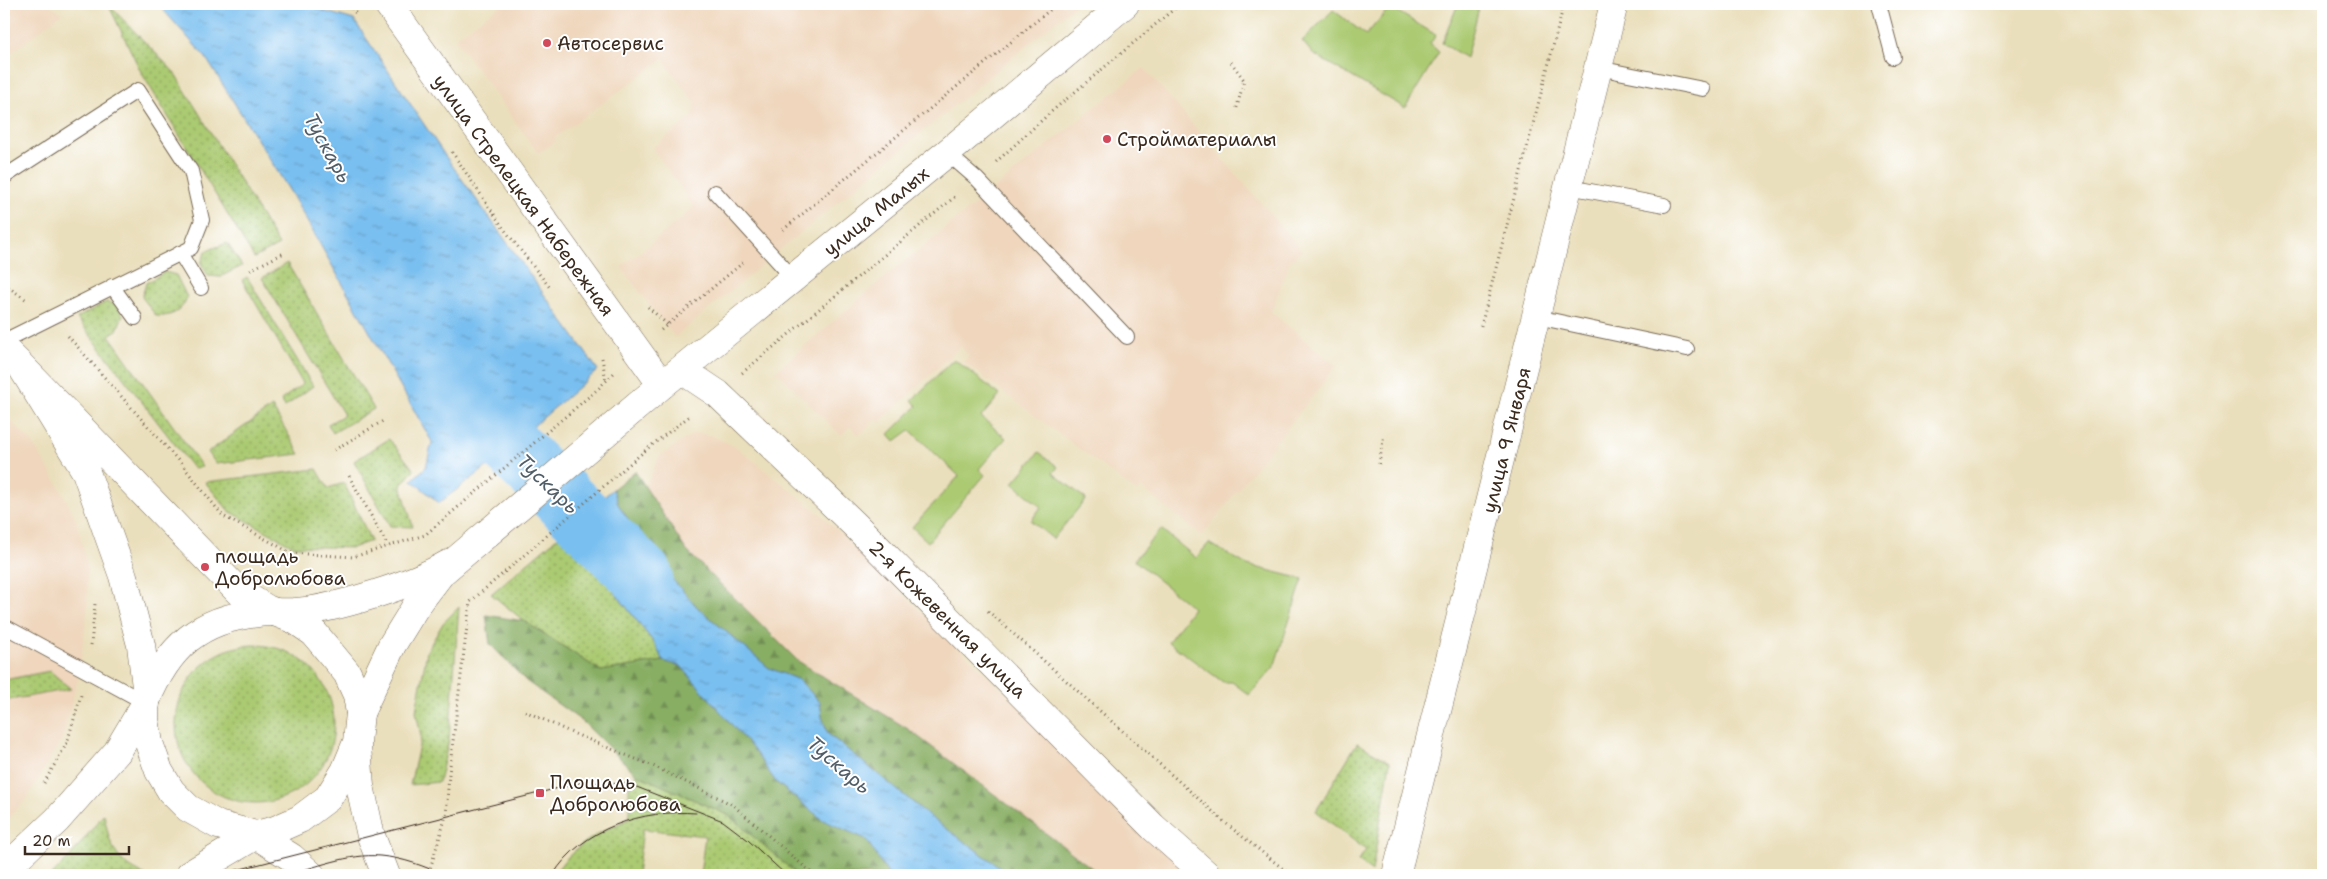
<svg xmlns="http://www.w3.org/2000/svg" width="2327" height="879" font-family="'Shantell Sans',sans-serif">
<style>
.built{fill:#efd6bc}
.grass{fill:url(#grass-dots);stroke:#737a48}
.forest{fill:url(#forest-firs);stroke:#626c41}
.garden{fill:#abca72;stroke:#737a48}
.water{fill:url(#water-ripples);stroke:#5a7487}
.lines{fill:none;stroke-linecap:round;stroke-linejoin:round}
.river{stroke:#79bff0;stroke-width:62}
.service-casing{stroke:#786955;stroke-width:16}
.minor-casing{stroke:#786955;stroke-width:29}
.tertiary-casing{stroke:#786955;stroke-width:29}
.secondary-casing{stroke:#786955;stroke-width:29}
.primary-casing{stroke:#786955;stroke-width:29}
.path{stroke:#786955;stroke-width:3;stroke-dasharray:1 4;stroke-linecap:butt}
.service{stroke:#fff;stroke-width:14}
.minor{stroke:#fff;stroke-width:28}
.tertiary{stroke:#fff;stroke-width:28}
.secondary{stroke:#fff;stroke-width:28}
.primary{stroke:#fff;stroke-width:28}
.tram{stroke:#3b2a1e;stroke-width:1}
.poi-dot{fill:#d1495b;stroke:#fff;stroke-width:2}
.labels{text-anchor:middle;stroke-width:4;stroke-linejoin:round;paint-order:stroke}
.poi-label{font-size:19px;fill:#3b2a1e;stroke:#fff;text-anchor:start}
.street-label{font-size:19px;fill:#3b2a1e;stroke:#fff}
.water-label{font-size:20px;font-style:italic;fill:#515e68;stroke:#fff}
</style>
<defs>
<pattern id="grass-dots" width="8" height="8" patternUnits="userSpaceOnUse" patternTransform="scale(1.25)"><rect width="8" height="8" fill="#abca72"/><path d="M2 2h.1M6 6h.1" fill="none" stroke="#8ca45d" stroke-width="1.8" stroke-linecap="round"/></pattern>
<pattern id="forest-firs" width="22" height="20" patternUnits="userSpaceOnUse" patternTransform="scale(1.25)"><rect width="22" height="20" fill="#88ae64"/><path d="M5 1l3.5 6h-7zM16 11l3.5 6h-7z" fill="#708e52"/></pattern>
<pattern id="water-ripples" width="26" height="14" patternUnits="userSpaceOnUse" patternTransform="scale(1.25)"><rect width="26" height="14" fill="#79bff0"/><path d="M2 4q2-2 4 0t4 0M15 11q2-2 4 0t4 0" fill="none" stroke="#649bc2"/></pattern>
</defs>
<rect width="100%" height="100%" fill="#fff"/>
<filter id="ink" filterUnits="userSpaceOnUse"><feTurbulence type="fractalNoise" baseFrequency=".02" numOctaves="2"/><feDisplacementMap in="SourceGraphic" scale="10" xChannelSelector="R" yChannelSelector="G"/><feConvolveMatrix kernelMatrix="1 2 1 2 8 2 1 2 1" color-interpolation-filters="sRGB"/></filter>
<filter id="wash" filterUnits="userSpaceOnUse"><feTurbulence type="fractalNoise" baseFrequency=".0096" numOctaves="4" result="noise"/><feDisplacementMap in="SourceGraphic" scale="20" xChannelSelector="R" yChannelSelector="G"/><feGaussianBlur stdDeviation="1.12" result="paint"/><feColorMatrix in="noise" values="0 0 0 0 0 0 0 0 0 0 0 0 0 0 0 0 0 1.4 0 .05"/><feComposite in="paint" operator="in"/></filter>
<g filter="url(#wash)">
<rect width="100%" height="100%" fill="#eadfbc"/>
<g class="built">
<polygon points="4,4 47,4 62,13 4,58"/>
<polygon points="503,4 1076,4 675,337 621,267 650,245 694,207 653,148 692,117 695,103 663,59 554,138 556,141 538,153 455,38"/>
<polygon points="1144,68 1302,251 1290,261 1271,312 1336,366 1202,535 1141,487 1137,492 964,362 969,355 960,346 880,422 876,419 859,435 850,426 841,435 776,371 885,277"/>
<polygon points="4,414 32,443 58,484 76,520 87,565 87,612 79,675 62,738 26,799 4,822 4,701 70,689 50,671 4,680"/>
<polygon points="695,433 710,435 736,447 821,515 1194,875 1101,875 908,729 798,661 686,550 645,487 660,456"/>
</g>
<g class="grass">
<polygon points="108,4 174,72 279,245 254,258 141,72"/>
<polygon points="227,243 242,266 220,277 208,276 201,263 206,251"/>
<polygon points="287,263 374,409 333,433 328,424 344,415 262,278"/>
<path d="M165 272 176 275 187 297C182 312 171 317 156 316L142 297 146 283Z"/>
<polygon points="247,277 313,386 285,407 281,400 303,384 242,280"/>
<polygon points="106,302 116,305 123,315 117,330 109,335 202,467 193,468 77,318"/>
<polygon points="272,407 300,454 216,464 208,452"/>
<polygon points="389,439 414,470 401,485 413,527 390,526 354,461"/>
<polygon points="317,469 328,488 344,483 371,541 352,548 293,546 229,511 205,482"/>
<polygon points="566,530 579,540 595,542 610,586 655,644 663,661 601,671 524,621 491,594"/>
<polygon points="459,607 449,740 439,782 410,785 421,737 416,711 427,651 443,623"/>
<circle cx="255" cy="724" r="79"/>
<polygon points="50,671 71,689 4,701 4,680"/>
<polygon points="1357,743 1390,762 1372,872 1358,861 1366,850 1316,811"/>
<path d="M636 774 728 815 799 875H700L705 836 643 829 637 875H554C571 847 600 831 629 819V784Z"/>
<path d="M104 814C110 846 114 861 145 875H52L68 859Z"/>
</g>
<g class="forest">
<polygon points="635,471 686,550 798,661 908,729 1101,875 1011,875 937,822 828,734 822,717 820,702 799,680 769,668 698,608 656,561 618,504 613,489"/>
<polygon points="486,615 524,621 601,671 663,661 681,666 753,749 776,782 823,820 866,839 889,875 798,875 728,815 636,774 583,722 526,681 490,644"/>
</g>
<g class="garden">
<polygon points="1458,4 1480,4 1466,58 1442,43"/>
<polygon points="1390,7 1436,35 1430,44 1439,52 1405,108 1313,54 1302,41 1333,10 1366,35"/>
<polygon points="954,359 1000,395 981,417 1006,438 979,469 985,475 928,542 912,527 959,476 910,430 895,441 889,434 917,406 912,400"/>
<polygon points="1039,452 1058,467 1053,473 1086,499 1053,539 1031,521 1041,507 1013,483"/>
<polygon points="1161,529 1196,558 1209,543 1247,565 1303,579 1274,667 1249,695 1232,682 1223,682 1168,642 1193,608 1134,560"/>
</g>
<g class="water">
<polygon points="158,4 314,4 317,9 354,20 444,154 598,370 483,470 439,503 412,480 426,467 432,442 291,193 206,58"/>
<polygon points="613,489 618,504 656,561 698,608 769,668 799,680 820,702 822,717 828,734 937,822 1011,875 889,875 866,839 823,820 776,782 753,749 681,666 663,661 655,644 610,586 595,542 579,540 566,530"/>
</g>
<g class="lines">
<polyline class="river" points="455,379 472,409 642,576"/>
</g>
</g>
<g filter="url(#ink)">
<g class="lines">
<defs>
<g id="service">
<polyline points="1879,4 1893,57"/>
<polyline points="1598,68 1703,89"/>
<polyline points="947,153 977,179 1127,337"/>
<polyline points="4,177 138,90 191,171 202,220 191,248 4,341"/>
<polyline points="1569,187 1664,205"/>
<polyline points="715,192 794,279"/>
<polyline points="180,253 201,288"/>
<polyline points="112,286 135,318"/>
<polyline points="1537,317 1687,349"/>
<polyline points="4,626 146,703"/>
</g>
<g id="minor">
<polyline points="682,370 718,394 854,524 1153,827 1207,875"/>
<polyline points="1396,875 1614,4"/>
</g>
<polyline id="tertiary" points="388,4 662,385"/>
<g id="secondary">
<polyline points="4,870 57,820 117,752 146,703"/>
<polyline points="189,875 256,835"/>
</g>
<g id="primary">
<polyline points="4,349 21,366 238,591 267,609 295,620 314,633 347,673 357,695 360,713 357,742 345,771 328,798 300,819 275,830 256,835 218,825 188,808 171,791 159,771 149,743 145,719 146,687 141,645 123,576 86,472 21,366"/>
<path d="M146 701C168 647 199 619 258 613 271 611 284 613 296 612 336 609 414 584 448 564"/>
<polyline points="360,713 392,645 416,606 442,572 662,385 947,153 1125,4"/>
<polyline points="357,746 360,786 371,836 386,875"/>
<polyline points="256,835 291,857 311,875"/>
</g>
</defs>
<use href="#service" class="service-casing"/>
<use href="#minor" class="minor-casing"/>
<use href="#tertiary" class="tertiary-casing"/>
<use href="#secondary" class="secondary-casing"/>
<use href="#primary" class="primary-casing"/>
<g class="path">
<polyline points="349,4 356,14"/>
<polyline points="1231,62 1244,80 1236,111"/>
<polyline points="452,152 504,229 551,289"/>
<polyline points="996,162 1051,112 1180,4"/>
<polyline points="783,230 1057,4"/>
<polyline points="250,270 284,253"/>
<polyline points="4,284 28,301"/>
<polyline points="648,307 668,325"/>
<polyline points="1481,326 1564,4"/>
<polyline points="661,330 745,261"/>
<polyline points="68,336 183,466 223,516 291,553 353,557 425,535 598,389 614,373"/>
<polyline points="602,358 606,381"/>
<polyline points="742,373 957,195"/>
<polyline points="334,450 383,421"/>
<polyline points="1379,464 1384,435"/>
<polyline points="349,476 388,546"/>
<polyline points="988,611 1229,826 1291,875"/>
<polyline points="91,645 95,604"/>
<polyline points="525,711 570,732 653,766 733,805 814,875"/>
<polyline points="44,783 67,743 81,695"/>
<polyline points="424,875 430,869 446,816 449,774 470,602 648,448 691,415"/>
</g>
<use href="#service" class="service"/>
<use href="#minor" class="minor"/>
<use href="#tertiary" class="tertiary"/>
<use href="#secondary" class="secondary"/>
<use href="#primary" class="primary"/>
<g class="tram">
<polyline points="217,875 582,782 629,784 723,821 748,840 786,875"/>
<path d="M285 875C314 868 350 853 380 856 403 858 424 866 444 875"/>
<path d="M553 875C582 828 643 809 696 813"/>
</g>
</g>
</g>
<g class="poi-dot">
<circle cx="547" cy="43" r="5"/>
<circle cx="1107" cy="139" r="5"/>
<circle cx="205" cy="567" r="5"/>
<rect x="535" y="788" width="10" height="10" rx="2.5"/>
</g>
<g class="labels">
<g class="poi-label">
<text x="557" y="50">Автосервис</text>
<text x="1117" y="146">Стройматериалы</text>
<text x="215" y="563">площадь<tspan x="215" dy="22">Добролюбова</tspan></text>
<text x="550" y="789">Площадь<tspan x="550" dy="22">Добролюбова</tspan></text>
</g>
<g class="street-label">
<text transform="translate(524 195) rotate(54)" y="7">улица Стрелецкая Набережная</text>
<text transform="translate(876 211) rotate(-39)" y="7">улица Малых</text>
<text transform="translate(1506 440) rotate(-76)" y="7">улица 9 Января</text>
<text transform="translate(948 619) rotate(45)" y="7">2-я Кожевенная улица</text>
</g>
<g class="water-label">
<text transform="translate(328 148) rotate(61)" y="7">Тускарь</text>
<text transform="translate(548 484) rotate(44)" y="7">Тускарь</text>
<text transform="translate(839 765) rotate(41)" y="7">Тускарь</text>
</g>
</g>
<rect width="2327" height="879" fill="none" stroke="#fff" stroke-width="20"/>
<path d="M25 846v8h104v-8" fill="none" stroke="#3b2a1e" stroke-width="2.5"/>
<text x="32" y="846" font-size="15" fill="#3b2a1e" stroke="#ffffff" stroke-width="4" paint-order="stroke">20 m</text>
</svg>
